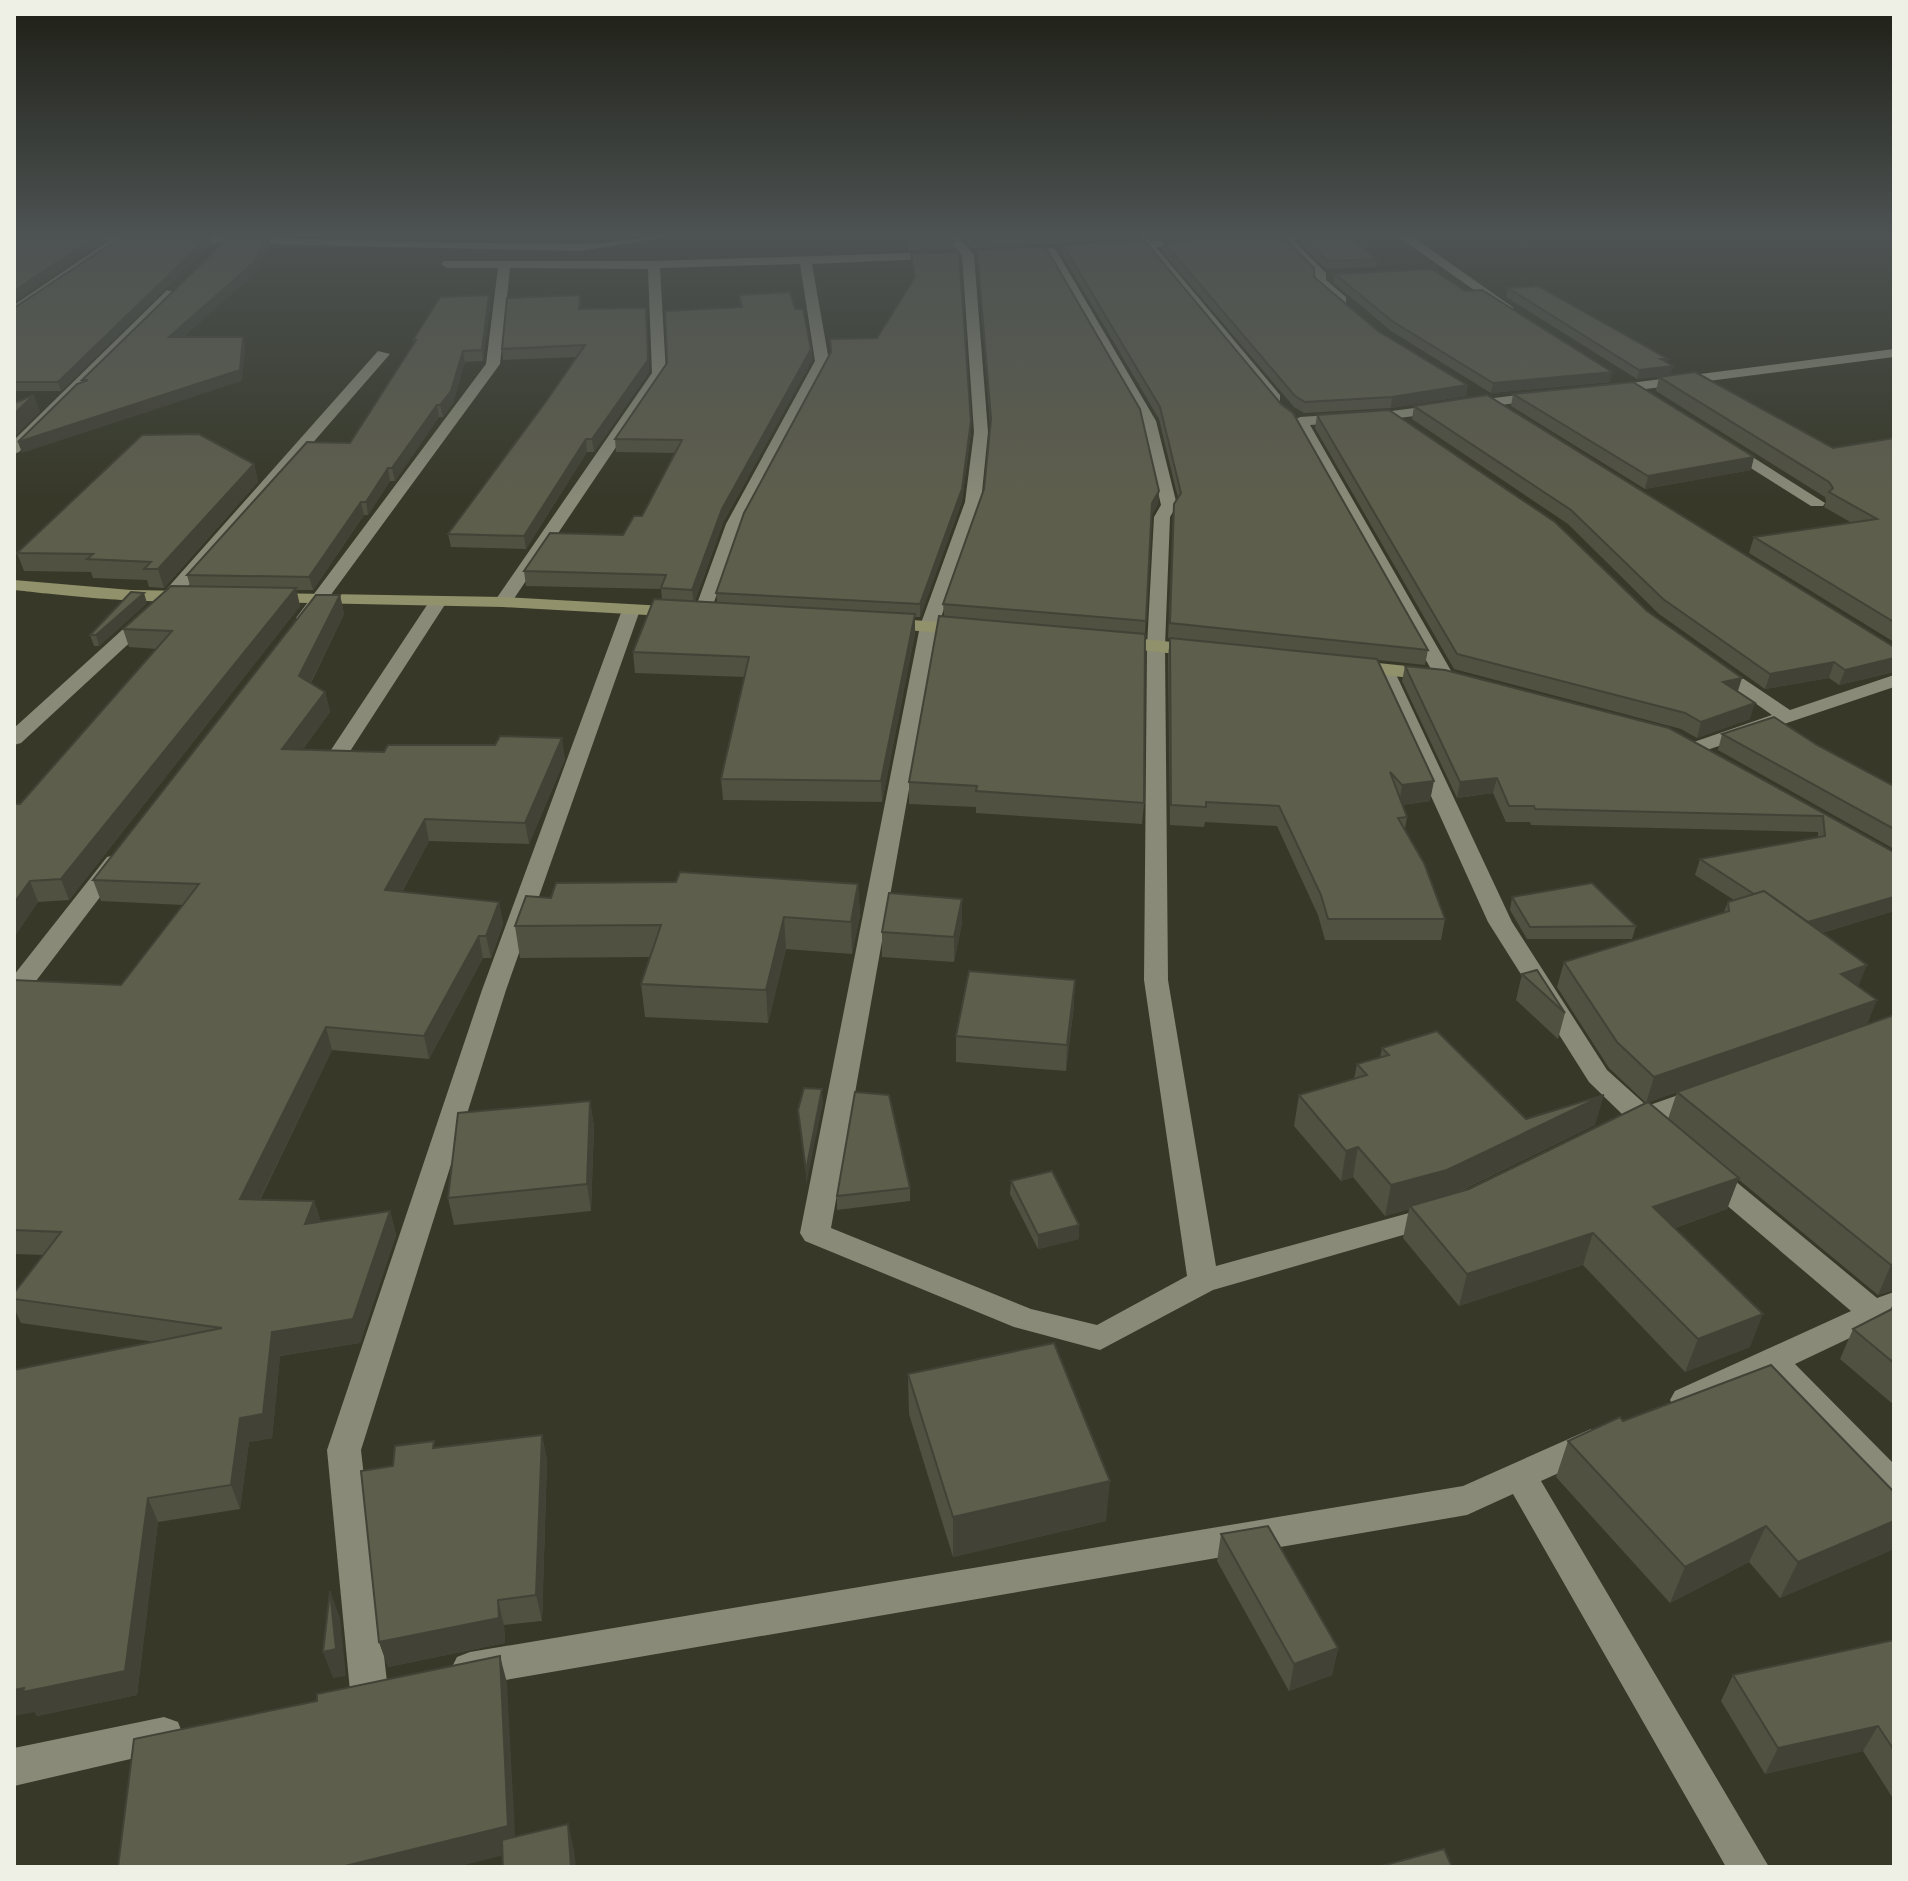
<svg xmlns="http://www.w3.org/2000/svg" width="1908" height="1881" font-family="'Archivo Narrow',sans-serif">
<style>
.lines{fill:none;stroke-linecap:round;stroke-linejoin:round}
.street{fill:#898a78;fill-rule:evenodd}
.secondary{fill:#91926b;fill-rule:evenodd}
.wall{fill:#515142}
.shaded-wall{fill:#424236}
.building{fill:#5e5e4d;stroke:#424236;stroke-width:2}
</style>
<rect width="100%" height="100%" fill="#373828"/>
<g class="lines">
<g class="street">
<path d="M88 235C251 235 413 244 576 244 610 245 644 235 679 235L580 251 124 241 14 315V305L110 240Z"/>
<polygon points="944,235 956,235 974,255 988,432 981,502 938,626 831,1228 1031,1309 1097,1325 1187,1276 1144,980 1147,646 1154,517 1161,505 1142,421 1044,250 1050,247 1056,250 1156,421 1177,505 1170,517 1165,646 1168,980 1216,1266 1438,1205 1448,1208 1452,1215 1448,1222 1213,1290 1100,1350 1014,1327 805,1241 800,1233 920,626 965,502 974,432 962,256"/>
<polygon points="1259,235 1324,235 1293,240 1326,273 1326,280 1346,297 1346,303 1338,303 1315,284 1316,276 1281,241 1252,242 1246,239"/>
<polygon points="1396,235 1410,235 1514,308 1504,311"/>
<polygon points="1143,236 1151,241 1200,240 1202,242 1196,245 1156,247 1280,395 1280,401 1270,401 1144,248 1117,249 1111,246 1117,243 1139,241 1139,237"/>
<polygon points="944,252 950,256 948,258 812,264 829,361 742,524 709,616 703,617 694,612 726,524 815,361 800,264 660,268 666,373 509,606 503,607 494,602 652,373 648,269 510,268 500,364 311,622 305,623 296,618 486,364 498,268 447,268 441,264 443,261 654,261"/>
<polygon points="167,290 177,293 19,452 14,454 14,440"/>
<polygon points="1894,349 1894,357 1607,394 1600,390 1607,386"/>
<polygon points="378,351 390,354 176,600 21,743 14,745 14,728 164,592"/>
<polygon points="1542,392 1549,396 1547,399 1391,419 1310,425 1454,676 1444,682 1437,680 1293,421 1300,417 1391,411"/>
<polygon points="1724,440 1729,442 1825,503 1823,506 1811,506 1719,448 1719,442"/>
<polygon points="437,598 446,603 345,759 342,763 328,763 325,759 431,599"/>
<polygon points="631,605 640,610 506,990 361,1450 388,1691 382,1703 369,1709 356,1703 350,1691 327,1450 482,990 622,610"/>
<polygon points="1714,659 1790,710 1894,675 1894,687 1695,754 1685,748 1688,744 1772,715 1707,669 1704,665 1707,661"/>
<polygon points="1384,664 1394,670 1512,922 1607,1070 1647,1106 1704,1086 1713,1089 1717,1095 1713,1101 1662,1121 1666,1126 1662,1133 1652,1135 1639,1129 1629,1132 1619,1130 1615,1123 1623,1115 1589,1082 1488,922 1374,670"/>
<polygon points="115,855 123,857 126,862 123,867 23,998 14,1000 14,975 107,857"/>
<polygon points="1707,1163 1717,1166 1877,1298 1894,1292 1894,1317 1795,1364 1894,1464 1894,1500 1882,1496 1767,1377 1697,1409 1686,1413 1675,1409 1670,1400 1675,1391 1851,1311 1697,1180 1693,1173 1697,1166"/>
<polygon points="1591,1429 1603,1433 1607,1443 1603,1453 1541,1481 1769,1867 1726,1867 1513,1494 1467,1515 470,1686 457,1681 451,1669 457,1657 470,1652 1463,1486"/>
<polygon points="164,1717 178,1722 183,1735 178,1748 14,1786 14,1748"/>
</g>
<g class="secondary">
<path d="M14 580 131 590 191 591 200 596C186 610 42 593 14 590Z"/>
<polygon points="268,593 503,597 683,607 692,612 683,617 503,607 262,602 259,598 262,594"/>
<polygon points="883,618 970,624 979,630 970,636 877,627 874,623"/>
<polygon points="1114,636 1201,645 1210,651 1201,657 1107,646 1105,642"/>
<polygon points="1349,660 1436,669 1446,675 1436,681 1342,670 1339,666"/>
</g>
</g>
<g class="wall">
<polygon points="907,235 947,235 953,241 953,249 909,250"/>
<polygon points="960,235 1139,235 1134,239 972,248"/>
<polygon points="1146,235 1234,235 1152,238"/>
<polygon points="1300,235 1344,235 1377,259 1376,267 1326,269 1299,242"/>
<polygon points="1796,235 1859,235 1809,240"/>
<polygon points="209,236 211,244 61,391 14,391 14,308"/>
<polygon points="1163,241 1314,277 1378,331 1467,385 1466,396 1391,408 1304,413 1294,407 1162,251"/>
<polygon points="1063,245 1428,650 1425,665 1378,660 1430,801 1402,805 1407,817 1405,829 1445,919 1441,940 1325,940 1318,915 1277,826 1205,822 1204,827 1170,825 1168,656 1170,638 1168,638 1173,518 1178,498 1159,419 1063,256"/>
<polygon points="977,250 1159,491 1158,504 1151,516 1145,634 1144,803 1142,824 976,813 976,807 909,804 909,782 944,616 943,604 984,489 990,425"/>
<polygon points="911,254 971,421 971,432 962,501 920,617 915,617 915,633 882,802 723,800 721,779 745,677 635,673 633,652 662,599 661,589 526,586 524,571 623,535 642,516 675,453 616,452 615,439 740,307 739,295 795,309 811,349 812,360 723,523 695,601 717,602 716,593 830,353 830,339 877,338 914,279"/>
<polygon points="1335,274 1465,291 1610,382 1491,393 1391,331 1334,283"/>
<polygon points="1508,288 1668,359 1667,363 1673,366 1670,375 1637,379 1506,297"/>
<polygon points="489,295 490,306 483,361 465,362 453,403 443,417 439,417 395,481 390,481 368,515 364,515 313,590 296,590 300,606 69,900 38,902 14,937 20,804 157,649 129,647 123,629 190,586 187,575 350,443 414,344 413,340"/>
<polygon points="580,295 581,309 646,308 649,372 594,452 587,452 526,549 451,547 448,534 547,400 577,357 503,360 502,349"/>
<polygon points="1659,377 1833,448 1894,438 1894,642 1749,553 1754,537 1852,523 1824,507 1826,501 1825,497 1656,391"/>
<polygon points="1513,394 1751,470 1645,489 1511,406"/>
<polygon points="1414,406 1894,647 1894,672 1839,685 1829,678 1765,689 1659,614 1568,524 1412,419"/>
<polygon points="1317,415 1647,611 1738,692 1750,719 1697,738 1681,729 1454,669 1315,428"/>
<polygon points="254,464 258,482 164,588 149,587 147,580 93,578 91,572 24,571 17,553"/>
<polygon points="340,595 344,614 311,683 325,692 330,712 303,749 565,759 529,844 429,841 402,892 499,902 503,924 491,958 483,958 429,1059 332,1050 260,1200 314,1201 321,1222 390,1211 396,1235 360,1343 280,1356 272,1438 249,1442 240,1509 158,1522 137,1695 37,1716 35,1712 155,1342 21,1323 14,1308 14,1293 43,1255 14,1254 14,980 121,985 183,905 101,901 93,880"/>
<polygon points="147,603 99,646 94,646 90,635"/>
<polygon points="1405,666 1669,728 1894,852 1894,911 1822,933 1858,986 1867,1025 1894,1290 1878,1295 1738,1179 1727,1209 1675,1228 1750,1347 1685,1372 1583,1265 1459,1306 1403,1238 1409,1209 1385,1216 1353,1177 1341,1181 1294,1126 1299,1095 1354,1079 1357,1064 1380,1058 1382,1048 1526,1119 1595,1125 1456,1193 1668,1119 1677,1092 1819,1042 1646,1103 1609,1068 1557,987 1564,962 1724,912 1728,902 1734,900 1695,875 1700,859 1818,837 1818,832 1531,825 1530,822 1506,822 1493,793 1457,798 1402,681"/>
<polygon points="1722,734 1817,745 1894,786 1894,849 1718,750"/>
<polygon points="858,884 860,915 852,954 786,949 768,1023 645,1017 641,984 650,957 520,958 515,926 551,898"/>
<polygon points="1512,897 1636,926 1632,939 1527,939 1510,910"/>
<polygon points="962,923 954,962 882,957 882,932"/>
<polygon points="1522,974 1565,1013 1558,1039 1516,1000"/>
<polygon points="1074,1005 1066,1071 956,1062 956,1036"/>
<polygon points="590,1101 594,1127 591,1211 454,1225 448,1198"/>
<polygon points="1011,1181 1079,1239 1038,1249 1010,1194"/>
<polygon points="910,1188 910,1201 837,1210 837,1196"/>
<polygon points="1894,1302 1894,1405 1840,1359 1853,1329 1890,1310"/>
<polygon points="908,1374 1106,1521 953,1557 909,1414"/>
<polygon points="1623,1421 1894,1492 1894,1549 1780,1598 1749,1562 1670,1603 1556,1477 1568,1441"/>
<polygon points="542,1435 547,1461 542,1621 504,1625 505,1643 388,1667 379,1642 393,1466 435,1448"/>
<polygon points="1221,1534 1338,1648 1332,1675 1289,1691 1217,1561"/>
<polygon points="1894,1640 1894,1800 1863,1751 1765,1774 1721,1701 1733,1675"/>
</g>
<g class="shaded-wall">
<polygon points="98,235 101,235 103,241 14,301 14,291"/>
<polygon points="1810,235 1859,235 1809,240"/>
<polygon points="209,236 211,244 61,391 58,382"/>
<polygon points="269,237 271,246 254,274 172,348 169,337"/>
<polygon points="489,295 490,306 483,361 482,350"/>
<polygon points="646,308 649,372 594,452 592,439"/>
<polygon points="243,337 245,348 242,381 22,453 18,442"/>
<polygon points="811,349 812,360 723,523 694,604 692,590 722,509"/>
<polygon points="463,351 465,362 453,403 443,417 440,405"/>
<polygon points="1661,359 1668,359 1667,366 1673,366 1670,375 1637,379 1639,370"/>
<polygon points="1612,372 1610,382 1491,393 1493,383"/>
<polygon points="1467,385 1466,396 1391,408 1392,397"/>
<polygon points="34,395 40,412 14,437 14,414"/>
<polygon points="437,405 439,417 395,481 392,468"/>
<polygon points="971,421 971,432 962,501 920,617 920,604"/>
<polygon points="586,439 587,452 526,549 524,536"/>
<polygon points="1754,457 1751,470 1645,489 1648,476"/>
<polygon points="254,464 258,482 164,588 158,569"/>
<polygon points="388,468 390,481 368,515 366,502"/>
<polygon points="1159,491 1158,504 1151,517 1152,503"/>
<polygon points="361,502 364,515 313,590 309,577"/>
<polygon points="296,588 300,606 69,900 61,879"/>
<polygon points="144,593 147,603 99,646 96,635"/>
<polygon points="340,595 344,614 304,696 299,676"/>
<polygon points="915,614 915,633 882,802 881,781"/>
<polygon points="1894,658 1893,672 1839,685 1845,670"/>
<polygon points="1834,662 1829,678 1765,689 1770,674"/>
<polygon points="1742,678 1737,694 1723,682"/>
<polygon points="325,692 330,712 288,769 282,749"/>
<polygon points="1755,703 1750,719 1697,738 1701,722"/>
<polygon points="562,738 565,759 529,844 525,823"/>
<polygon points="1497,778 1493,793 1457,798 1460,782"/>
<polygon points="1434,781 1430,801 1399,805 1402,785"/>
<polygon points="425,819 429,841 391,912 385,890"/>
<polygon points="30,881 38,902 14,937 14,903"/>
<polygon points="858,884 860,915 852,954 851,922"/>
<polygon points="1894,897 1894,911 1795,941 1801,924"/>
<polygon points="962,899 962,923 954,962 954,937"/>
<polygon points="499,902 503,924 491,958 486,936"/>
<polygon points="784,917 786,949 768,1023 766,990"/>
<polygon points="479,936 483,958 429,1059 424,1036"/>
<polygon points="1867,965 1857,990 1841,974"/>
<polygon points="1075,980 1074,1005 1066,1071 1067,1045"/>
<polygon points="1877,1000 1867,1025 1646,1103 1654,1077"/>
<polygon points="326,1027 332,1050 248,1223 240,1199"/>
<polygon points="822,1089 823,1103 806,1185 806,1171"/>
<polygon points="1604,1095 1595,1125 1440,1200 1410,1206 1409,1209 1385,1216 1391,1185"/>
<polygon points="590,1101 594,1127 591,1211 587,1184"/>
<polygon points="1358,1147 1353,1177 1341,1181 1346,1151"/>
<polygon points="1739,1178 1727,1209 1643,1239 1653,1207"/>
<polygon points="314,1201 322,1225 305,1224"/>
<polygon points="390,1211 396,1235 360,1343 280,1356 272,1438 249,1442 240,1509 231,1485 240,1418 272,1332"/>
<polygon points="1079,1225 1079,1239 1038,1249 1038,1235"/>
<polygon points="1593,1233 1583,1265 1459,1306 1467,1274"/>
<polygon points="1894,1264 1894,1290 1878,1295 1891,1265"/>
<polygon points="1763,1314 1750,1347 1685,1372 1698,1339"/>
<polygon points="542,1435 547,1461 542,1621 536,1595"/>
<polygon points="1110,1481 1106,1521 953,1557 953,1517"/>
<polygon points="148,1498 158,1522 137,1695 37,1716 35,1712 14,1716 14,1690"/>
<polygon points="1894,1521 1894,1549 1780,1598 1798,1562"/>
<polygon points="1766,1526 1749,1562 1670,1603 1685,1567"/>
<polygon points="330,1591 340,1618 346,1676 333,1678 323,1652"/>
<polygon points="498,1600 504,1625 505,1643 388,1667 379,1642"/>
<polygon points="1338,1648 1332,1675 1289,1691 1294,1664"/>
<polygon points="500,1656 507,1683 516,1852 456,1867 341,1867"/>
<polygon points="1878,1726 1863,1751 1765,1774 1778,1748"/>
<polygon points="568,1824 574,1850 576,1867 571,1867"/>
</g>
<g class="building">
<polygon points="14,235 82,236 98,235 14,291"/>
<polygon points="908,235 947,235 953,241 909,243"/>
<polygon points="968,235 1066,235 972,240"/>
<polygon points="1281,235 1314,268 1314,277 1378,331 1467,385 1392,397 1305,402 1295,396 1163,241"/>
<polygon points="1301,235 1344,235 1377,259 1327,261"/>
<polygon points="123,236 209,236 58,382 14,382 14,308"/>
<polygon points="230,236 269,237 252,264 169,337 243,337 240,370 18,442 77,384 88,380 82,380"/>
<polygon points="1144,240 1281,404 1293,413 1428,650 1170,623 1174,504 1181,493 1160,407 1063,245"/>
<polygon points="1045,246 1140,409 1159,491 1152,503 1146,621 943,604 984,489 991,419 977,250"/>
<polygon points="959,252 971,421 962,489 920,604 716,593 744,513 831,352 830,339 877,338 915,277 911,254"/>
<polygon points="1432,269 1465,291 1482,290 1612,372 1493,383 1392,321 1335,274"/>
<polygon points="1538,286 1668,359 1661,359 1673,366 1639,370 1508,288"/>
<polygon points="790,292 795,309 803,309 811,349 722,509 692,590 661,588 666,575 524,571 550,533 623,535 634,516 642,516 682,440 615,439 667,363 665,311 742,307 739,295"/>
<polygon points="489,295 482,350 463,351 451,391 440,405 437,405 392,468 388,468 366,502 361,502 309,577 187,575 307,442 350,443 416,340 413,340 440,297"/>
<polygon points="580,295 579,309 646,308 648,360 592,439 586,439 524,536 448,534 547,400 585,345 502,349 507,298"/>
<polygon points="1695,372 1833,448 1894,438 1894,622 1754,537 1877,519 1829,492 1833,488 1829,482 1659,377"/>
<polygon points="1633,382 1754,457 1648,476 1513,394"/>
<polygon points="34,395 14,414 14,403"/>
<polygon points="1487,395 1894,647 1894,658 1845,670 1834,662 1770,674 1663,599 1571,510 1414,406"/>
<polygon points="1389,410 1555,522 1647,611 1742,678 1723,682 1755,703 1701,722 1685,713 1457,654 1317,415"/>
<polygon points="199,434 254,464 158,569 144,569 151,562 87,559 93,554 17,553 142,435"/>
<polygon points="171,586 296,588 61,879 30,881 14,903 14,804 20,804 172,631 123,629"/>
<polygon points="131,592 144,593 96,635 90,635"/>
<polygon points="316,595 340,595 299,676 325,692 282,749 384,752 388,745 495,745 500,736 562,738 525,823 425,819 385,890 499,902 486,936 479,936 424,1036 326,1027 240,1199 314,1201 305,1224 390,1211 353,1319 272,1332 263,1414 240,1418 231,1485 148,1498 125,1671 23,1692 24,1688 14,1690 14,1370 222,1328 14,1299 14,1293 61,1232 14,1230 14,980 121,985 199,884 93,880"/>
<polygon points="654,599 915,614 881,781 721,779 749,657 633,652"/>
<polygon points="939,616 1145,634 1144,803 976,791 977,786 909,782"/>
<polygon points="1170,638 1377,659 1434,781 1402,785 1390,772 1407,817 1398,818 1424,863 1445,919 1328,919 1321,895 1279,806 1206,802 1206,807 1171,805"/>
<polygon points="1405,666 1445,670 1669,728 1894,852 1894,897 1808,922 1764,891 1754,894 1700,859 1825,836 1823,816 1535,809 1534,806 1509,806 1497,778 1460,782"/>
<polygon points="1774,717 1817,745 1894,786 1894,829 1722,734"/>
<polygon points="680,872 858,884 851,922 784,917 766,990 641,984 661,925 515,926 526,896 551,898 556,883 676,882"/>
<polygon points="1592,883 1636,926 1530,927 1512,897"/>
<polygon points="1764,891 1867,965 1841,974 1877,1000 1654,1077 1617,1042 1564,962 1729,911 1728,902"/>
<polygon points="889,893 962,899 954,937 882,932"/>
<polygon points="1537,970 1565,1013 1522,974"/>
<polygon points="969,971 1075,980 1067,1045 956,1036"/>
<polygon points="1894,1015 1894,1264 1891,1265 1677,1092"/>
<polygon points="1437,1031 1526,1119 1604,1095 1447,1170 1391,1185 1358,1147 1346,1151 1299,1095 1367,1075 1357,1064 1389,1055 1382,1048"/>
<polygon points="804,1088 822,1089 806,1171 798,1110"/>
<polygon points="855,1092 889,1095 910,1188 837,1196"/>
<polygon points="590,1101 587,1184 448,1198 458,1113"/>
<polygon points="1648,1102 1739,1178 1653,1207 1763,1314 1698,1339 1593,1233 1467,1274 1410,1206 1469,1189"/>
<polygon points="1052,1171 1079,1225 1038,1235 1011,1181"/>
<polygon points="1894,1308 1894,1363 1853,1329"/>
<polygon points="1054,1343 1110,1481 953,1517 908,1374"/>
<polygon points="1771,1365 1894,1492 1894,1521 1798,1562 1766,1526 1685,1567 1568,1441 1620,1417 1623,1421"/>
<polygon points="542,1435 536,1595 498,1600 499,1618 379,1642 361,1471 393,1466 395,1446 434,1441 433,1448"/>
<polygon points="1268,1526 1338,1648 1294,1664 1221,1534"/>
<polygon points="330,1591 336,1649 323,1652"/>
<polygon points="1894,1640 1894,1750 1878,1726 1778,1748 1733,1675"/>
<polygon points="500,1656 508,1826 341,1867 118,1867 134,1739 317,1701 317,1694"/>
<polygon points="568,1824 571,1867 503,1867 502,1840"/>
<polygon points="1444,1849 1452,1867 1378,1867"/>
</g>
<linearGradient id="sky" x2="0" y2="1"><stop stop-color="#1e1f16"/><stop offset="0.47" stop-color="#4d5353"/><stop offset="1" stop-color="#4d5353" stop-opacity="0"/></linearGradient>
<rect width="1908" height="498" fill="url(#sky)"/>
<rect width="1908" height="1881" fill="none" stroke="#eeefe5" stroke-width="32"/>
</svg>
